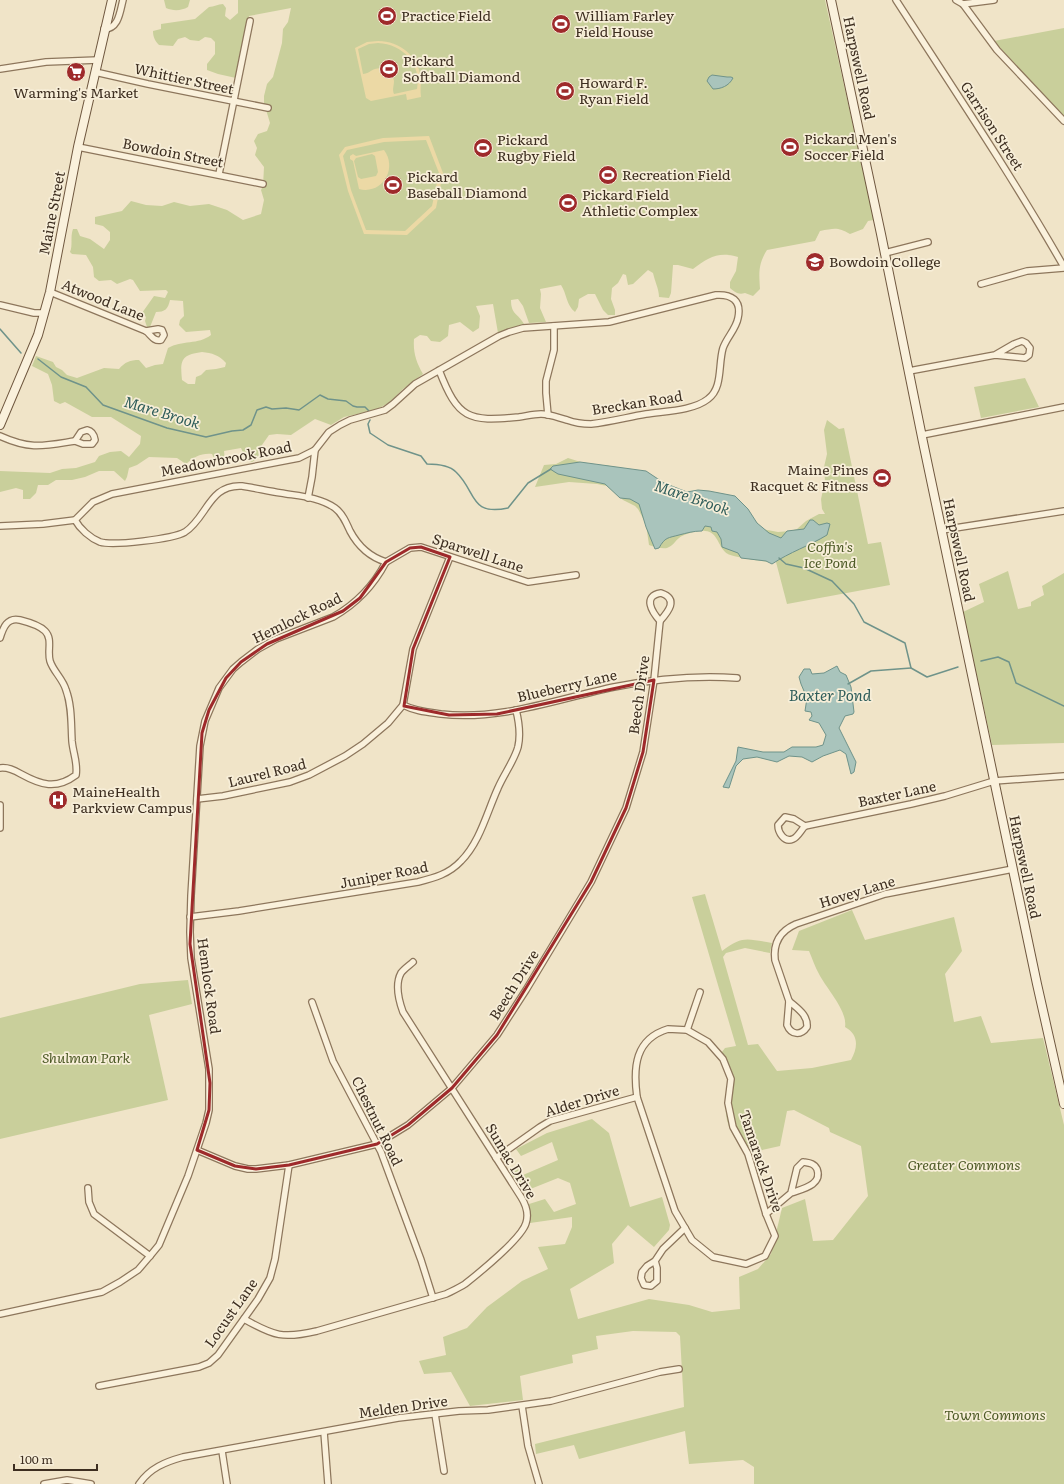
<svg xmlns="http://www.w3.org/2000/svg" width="1064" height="1484" font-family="Literata,serif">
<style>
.green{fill:#c9cf9b;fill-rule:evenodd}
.sand{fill:#ecd9a5;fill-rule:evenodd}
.water{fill:#a9c4bc;stroke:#6f938a}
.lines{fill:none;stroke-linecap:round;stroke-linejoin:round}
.stream{stroke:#6f938a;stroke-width:1.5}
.street-casing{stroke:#8d765c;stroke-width:8}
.secondary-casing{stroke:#6f573f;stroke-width:10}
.street{stroke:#faf1dc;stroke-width:5.5}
.secondary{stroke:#faf1dc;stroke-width:8}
.marked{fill:none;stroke:#9e2a2b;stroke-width:3;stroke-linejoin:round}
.labels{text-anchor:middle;stroke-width:3.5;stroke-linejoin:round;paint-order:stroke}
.poi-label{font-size:14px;fill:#3d2e20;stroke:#f7eed8;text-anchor:start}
.street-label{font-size:14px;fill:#3d2e20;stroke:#f7eed8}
.park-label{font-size:14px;font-style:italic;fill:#4d5a26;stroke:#f7eed8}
.water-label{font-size:15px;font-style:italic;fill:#2f5d5a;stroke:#f7eed8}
</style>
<rect width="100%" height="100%" fill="#f0e4c8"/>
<g class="green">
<path d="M164 0H190L188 7C181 11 173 11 166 8Z"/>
<path d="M238 0H825L874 220 868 221 863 229 850 234C838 227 835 228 820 231L815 241 767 250C758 264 759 273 760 289L753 296 745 293C738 295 735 292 730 288V282L736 271 738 257C718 251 708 258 693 269L678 265H673L671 293 669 298 659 297C659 289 655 282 653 273L648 270 633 284 628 285 626 275 623 274 618 283 612 288 611 299 615 310V315H608L603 310 595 294H588L579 299 578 307 575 312C566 305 567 294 561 285L540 289 541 294 540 308 546 322 529 323 523 306 518 299 511 300C511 315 518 313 524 324L498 333 493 304 476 306 480 316 479 328 473 332 460 322 449 325 448 336 440 342 431 341 427 336 420 335 414 339C413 352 416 362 423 374L403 389 390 402 383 406 375 410 344 417 331 425 315 419 291 435 277 434 269 435 262 445 258 458 252 462 246 459 241 448 224 451 225 461 216 462 212 454C201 453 194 457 186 464L177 458 149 457 137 465 129 468 127 477 125 481 114 471H99L85 477 72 480H56L48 485H38L36 493 30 499H23V490L16 488 0 492V471L50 473 62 469 76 468 95 462 99 456 110 452 121 451 129 457 140 444 141 436 111 417H92L65 402 60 404 54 401 52 385 48 374 32 366 36 356 53 362 56 367 62 370 67 375 77 378 104 368 119 369C125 362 130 360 139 360L146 368 155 365 163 364 168 348C182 340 198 345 211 335L210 330 186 332 179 325 180 320 184 316 183 301 170 300C168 309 165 312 156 312L150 327H147L145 321 146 317 142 313 154 296 165 298 168 292 166 290 140 291 133 280 130 279 117 284 111 280 99 281 94 277 93 267 86 255 72 254 70 252C73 245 70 237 73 229H77L80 236 90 239 104 249 110 240V232L103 226 95 224V217L122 211 131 201 146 205 162 206 174 202 190 206 209 204 227 210 243 220 261 214 264 200 261 190 263 186 264 167 255 155 257 148 254 141 258 134 267 131 270 123 264 103V96L267 84 273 77 282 43 283 29 288 22 291 8 249 16 245 43 240 57 236 78 218 74 207 70V64L215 54V42L211 38 205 37 199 41 190 40 185 37 178 39 173 46 159 45C155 41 153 37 153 31L161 29V24L195 19 209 7C214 7 218 4 223 4L226 8 225 16 230 20 238 13ZM202 352C212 353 219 355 226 363L225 367 216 369 206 370 201 375 196 377 195 384H188L182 380C180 360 181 355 202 352Z"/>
<polygon points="1064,28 1064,119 994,41"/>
<polygon points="1025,378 1039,407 981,418 974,387"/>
<path d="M827 420 839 429 844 428 868 544 881 542 890 585 787 604 776 562C771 563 732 557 728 554 718 549 719 532 705 531 699 530 684 534 679 538 675 541 673 546 667 548 662 549 655 547 649 545L646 524 638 509 635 506 623 500 607 486 597 484 569 482 535 487 544 465 556 464 568 458 590 465H605L627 469 754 519 762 529 778 532 790 531 797 529 806 521 819 514H825L822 509 821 499 825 481 824 467 827 454 824 430Z"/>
<polygon points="1008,571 1018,609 1031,606 1031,602 1044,595 1042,586 1064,573 1064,743 992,745 963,612 984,602 979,584"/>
<path d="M705 894 722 951C743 935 747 939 772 943L770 953 745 948 726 953 723 957 748 1045 758 1044 777 1071 812 1068 851 1060C858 1047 859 1035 845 1027 848 1011 826 988 819 974 815 967 812 958 809 951L792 950 799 931 852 910 865 940 954 917 962 951 945 974 954 1022 981 1016 991 1043 1043 1038 1064 1125V1484H754V1467L743 1460 689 1464 685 1431 579 1459 574 1445 536 1454 535 1444 684 1407 680 1336 676 1332 633 1331 596 1336 598 1349 572 1355 573 1363 520 1376 523 1400 470 1406 451 1372 424 1374 419 1361 446 1355 443 1337 467 1328 487 1307 522 1281 548 1269 538 1247 565 1244 572 1227V1217L530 1223 529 1204 545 1199 554 1212 576 1204 570 1183 558 1178 523 1192 510 1172 517 1167 523 1175 558 1160 552 1142 521 1156 516 1149 547 1133 592 1119 609 1133 630 1207 662 1197 670 1225 669 1230 654 1247 628 1225 612 1244 614 1263 570 1289 578 1319 649 1299 689 1305 712 1312 740 1309 739 1277 758 1269 771 1254 782 1208 805 1199 813 1241 833 1240 868 1196 861 1146 830 1132 829 1128 794 1110 787 1111 780 1146 745 1154C738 1142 727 1129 726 1114 725 1104 729 1094 729 1083 730 1073 723 1065 718 1057L725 1048 736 1046 692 897Z"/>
<polygon points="188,980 192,1004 149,1015 168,1100 0,1139 0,1018 140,984"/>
</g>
<g class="sand">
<path d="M378 41C400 41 418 56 421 78 421 85 420 90 421 97L407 100 406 94 371 101 366 98 355 48 367 42ZM378 43C403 44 422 65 417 89L394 94C392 89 394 86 394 81 393 72 384 66 375 69 371 70 368 74 363 74L358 49 369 44Z"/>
<path d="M429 136 443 173 436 208 407 235 364 234 348 191 339 155 345 147 383 138ZM426 140 439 173 432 206 405 231 366 230 351 190 343 156 347 150 384 142Z"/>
<path d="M384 150C398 169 382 195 359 189L353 161 350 159V156L353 154 356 156ZM372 154 375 156 378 172 376 176 361 179 358 177 354 161 356 158Z"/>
</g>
<g class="water">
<path d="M712 75 727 77H731L733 78C729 86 721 89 713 89L707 81 709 77Z"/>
<path d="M580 462 646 471 664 483 687 492 698 490 709 491 735 496 748 509 757 523 769 533 781 538 787 531 804 529 810 520H813L819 525 827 523 830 524 827 535C809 546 790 552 772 564L766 561 741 558 738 553 722 547 721 539 717 532 712 531 711 527 705 526 702 531C693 531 687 533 679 535 668 538 665 537 659 548L655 549 646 527 639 504 630 499 620 498 605 484 558 474 550 469 553 466Z"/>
<polygon points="837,666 840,672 846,675 851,687 854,712 853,714 845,716 839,728 856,762 854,772 851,774 846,754 840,750 823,756 812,762 802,757 789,756 777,762 757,757 743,759 736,766 729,788 723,787 736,761 738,747 763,752 784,752 792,747 816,747 823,745 826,735 819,723 809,720 812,716 811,712 805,711 807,698 801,684 799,677 804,669 810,669 812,674 824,673"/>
</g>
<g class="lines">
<g class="stream">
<polyline points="0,329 21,353"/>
<polyline points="38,359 61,377 86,387 103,405 167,428 206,437 232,431 243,430 251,425 257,410 266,407 272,409 286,408 299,410 320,395 328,399 346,401 353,406 357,407 365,407 369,411"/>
<path d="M370 420 368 424 370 433 388 445 421 456 427 464C436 464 449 465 456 472 477 492 469 516 508 508L528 483 551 469"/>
<polyline points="779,558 786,564 804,568 832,581 854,604 864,622 905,643 911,668 927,677 958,667"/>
<polyline points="981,661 998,657 1009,662 1016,683 1064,706"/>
<polyline points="848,684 871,671 911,668"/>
</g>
<defs>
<g id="street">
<path d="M896 0C953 88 1012 176 1064 267"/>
<polyline points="956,0 963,4 997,50 1064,121"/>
<polyline points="963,4 994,0"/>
<path d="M104 29C119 29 120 11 123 0"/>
<polyline points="0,69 46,62 98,60"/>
<polyline points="95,72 148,84 268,108"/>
<polyline points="78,147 263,184"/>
<polyline points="219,174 250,21"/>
<polyline points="885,253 928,242"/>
<polyline points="981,284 1027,271 1064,268"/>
<polyline points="50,292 146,331"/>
<polyline points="0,305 34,313 44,313"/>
<path d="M158 329 162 330 164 335 161 340C154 342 151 335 146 331Z"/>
<polyline points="909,371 995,355 1014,344 1022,341 1026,343 1030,348 1029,355 1025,358 995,355"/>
<polyline points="548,415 546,393 546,381 554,350 554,326"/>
<path d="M87 430C92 431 94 434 95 440L92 444H83L75 441 81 432Z"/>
<polyline points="922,435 1064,407"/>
<path d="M0 436C31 450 43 446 75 441"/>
<polyline points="308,498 312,477 315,450"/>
<path d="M75 520C80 529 90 538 100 542 113 546 173 539 185 532 207 518 209 484 242 486 255 488 268 491 281 493 298 496 320 497 335 508 342 513 346 522 350 531 358 546 370 557 386 562L410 548 421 547 528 582 576 575"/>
<path d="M0 526 43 524 75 520 93 502 112 494 299 458 315 450 329 432 340 425 350 420 385 410 393 404 415 384 499 336 509 332 523 328 609 322 716 295C731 294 742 300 738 318 736 329 727 337 723 348 718 365 723 388 708 399 693 411 664 411 646 414 628 417 610 422 591 424 583 424 575 423 567 420 559 418 550 414 541 414 534 414 526 416 519 417 468 422 458 419 439 370"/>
<polyline points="942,530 1064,511"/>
<path d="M661 593C679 599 668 612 660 621 652 612 642 596 661 593Z"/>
<path d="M0 638C3 628 7 617 20 620 28 622 39 625 45 631 53 639 47 651 50 661 53 671 63 679 66 690 72 706 71 724 72 741 73 753 78 763 76 775 56 790 41 785 21 774 14 770 8 767 0 768"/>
<path d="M403 705C415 711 427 712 441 714 500 721 557 699 614 687 655 679 696 675 737 678"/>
<polyline points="197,799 223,796 290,782 309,775 345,756 363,744 388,723 403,705 413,649 450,557"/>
<polyline points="0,805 0,828"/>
<path d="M785 817 794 819 805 826C801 830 798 837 793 839 784 843 778 832 778 825Z"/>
<polyline points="805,826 911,804 945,796 994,781 1064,776"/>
<path d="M190 917 239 911 418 882C434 878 449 874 461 861 480 842 487 812 498 788 504 774 514 761 518 747 521 734 519 722 516 710"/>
<path d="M789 1001 775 960C773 943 780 931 796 924L885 894 1013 869"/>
<path d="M789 1001C798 1009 808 1015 807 1027 801 1036 791 1035 787 1025Z"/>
<polyline points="312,1002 333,1061 381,1152 421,1260 433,1298"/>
<path d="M668 1029 687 1030 708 1042 723 1059 731 1079 728 1103 733 1127 748 1154 766 1214 775 1236 765 1256 746 1264 713 1257 692 1240 675 1211 637 1097C633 1067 635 1039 668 1029Z"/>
<polyline points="687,1030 700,992"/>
<polyline points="197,1150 235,1166 248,1169 256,1169 289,1165 377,1144 408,1125 452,1088 497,1035 526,990 591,882 626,808 643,752 654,680 660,621"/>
<polyline points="496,1158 540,1127 550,1121 637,1097"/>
<polyline points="88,1188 89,1202 94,1214 150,1256"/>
<path d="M766 1214 791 1193 797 1168 803 1162C809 1163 814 1163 817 1169 823 1185 802 1189 791 1193"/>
<polyline points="655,1261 657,1268 657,1281 651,1286 644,1285 641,1278 642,1272 647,1266 655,1261 663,1249 685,1228"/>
<path d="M0 1314 102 1292 120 1282 138 1270 150 1256 159 1245 188 1176 206 1123 209 1110V1069L191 958 190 932 191 896 200 746 205 721 219 688 233 669 241 662 258 649 276 639 333 617C356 604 374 585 386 562"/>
<path d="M244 1319C274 1336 283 1339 317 1331L446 1294C452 1291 459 1288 465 1284 479 1273 522 1238 526 1223 529 1214 526 1205 521 1197L403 1012C399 1001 395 984 401 973 404 969 410 965 413 962"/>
<polyline points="99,1386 199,1367 209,1363 218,1355 258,1299 270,1278 275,1259 289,1165"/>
<polyline points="522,1406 528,1446 539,1484"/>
<polyline points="435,1414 444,1471"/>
<polyline points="324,1432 328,1484"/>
<polyline points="222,1451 227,1484"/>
<polyline points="44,1484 67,1480 91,1484"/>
<path d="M139 1484C150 1468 165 1462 183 1457L398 1418 459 1411 488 1410 551 1401 660 1372 679 1369"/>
</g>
<g id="secondary">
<polyline points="831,0 881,234 923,442 1037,984 1064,1104"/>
<polyline points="0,425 38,335 50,292 78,147 112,0"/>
</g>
</defs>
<use href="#street" class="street-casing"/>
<use href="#secondary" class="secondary-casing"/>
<use href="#street" class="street"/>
<use href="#secondary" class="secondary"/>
</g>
<path class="marked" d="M421 547 450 557 413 649 404 706 449 715 497 714 654 680 643 752 626 808 591 882 497 1035 452 1088 408 1125 377 1144 289 1165 256 1169 235 1166 197 1150 209 1110 210 1083 190 944 202 733 209 710 226 678 241 662 267 644 343 611 360 598 386 562 410 548Z"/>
<defs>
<symbol id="stadium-disc" viewBox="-11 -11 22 22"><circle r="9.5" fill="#9e2a2b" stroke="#f7eed8"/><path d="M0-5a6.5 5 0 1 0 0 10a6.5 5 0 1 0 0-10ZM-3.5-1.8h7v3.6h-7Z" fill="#fff"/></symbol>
<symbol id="supermarket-disc" viewBox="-11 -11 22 22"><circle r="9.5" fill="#9e2a2b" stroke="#f7eed8"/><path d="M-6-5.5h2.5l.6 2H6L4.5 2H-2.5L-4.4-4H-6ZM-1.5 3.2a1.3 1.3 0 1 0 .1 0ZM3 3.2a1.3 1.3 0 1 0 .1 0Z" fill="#fff"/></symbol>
<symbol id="university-disc" viewBox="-11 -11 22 22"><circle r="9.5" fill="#9e2a2b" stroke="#f7eed8"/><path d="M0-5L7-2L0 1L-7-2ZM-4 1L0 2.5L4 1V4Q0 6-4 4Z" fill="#fff"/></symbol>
<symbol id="hospital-disc" viewBox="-11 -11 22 22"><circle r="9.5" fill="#9e2a2b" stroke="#f7eed8"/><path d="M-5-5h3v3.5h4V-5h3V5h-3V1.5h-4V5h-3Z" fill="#fff"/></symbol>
</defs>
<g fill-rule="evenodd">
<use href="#stadium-disc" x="376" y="5" width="22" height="22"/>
<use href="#stadium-disc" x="550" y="13" width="22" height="22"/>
<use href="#stadium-disc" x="378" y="58" width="22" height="22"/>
<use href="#supermarket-disc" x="65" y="61" width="22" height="22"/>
<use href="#stadium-disc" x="554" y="80" width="22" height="22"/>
<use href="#stadium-disc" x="779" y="136" width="22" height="22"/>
<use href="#stadium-disc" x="472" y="137" width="22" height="22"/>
<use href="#stadium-disc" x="597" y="164" width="22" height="22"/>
<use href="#stadium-disc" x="382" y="174" width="22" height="22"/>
<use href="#stadium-disc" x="557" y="192" width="22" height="22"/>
<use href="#university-disc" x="804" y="251" width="22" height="22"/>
<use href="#stadium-disc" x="871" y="467" width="22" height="22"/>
<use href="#hospital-disc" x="47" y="789" width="22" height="22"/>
</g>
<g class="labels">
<g class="poi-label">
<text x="401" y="21">Practice Field</text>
<text x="575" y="21">William Farley<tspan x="575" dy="16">Field House</tspan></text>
<text x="403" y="66">Pickard<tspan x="403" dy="16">Softball Diamond</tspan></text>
<text x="579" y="88">Howard F.<tspan x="579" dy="16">Ryan Field</tspan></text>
<text x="76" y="98" text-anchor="middle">Warming's Market</text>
<text x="804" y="144">Pickard Men's<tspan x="804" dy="16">Soccer Field</tspan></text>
<text x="497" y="145">Pickard<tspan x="497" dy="16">Rugby Field</tspan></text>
<text x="622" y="180">Recreation Field</text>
<text x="407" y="182">Pickard<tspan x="407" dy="16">Baseball Diamond</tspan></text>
<text x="582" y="200">Pickard Field<tspan x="582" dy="16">Athletic Complex</tspan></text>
<text x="829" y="267">Bowdoin College</text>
<text x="868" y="475" text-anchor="end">Maine Pines<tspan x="868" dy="16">Racquet &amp; Fitness</tspan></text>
<text x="72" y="797">MaineHealth<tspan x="72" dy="16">Parkview Campus</tspan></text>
</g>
<g class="street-label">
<text transform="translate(859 68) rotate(78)" y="5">Harpswell Road</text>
<text transform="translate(184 79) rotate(12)" y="5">Whittier Street</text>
<text transform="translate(992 126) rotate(57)" y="5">Garrison Street</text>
<text transform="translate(173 153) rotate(11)" y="5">Bowdoin Street</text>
<text transform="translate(52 213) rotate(-79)" y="5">Maine Street</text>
<text transform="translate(103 300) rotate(22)" y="5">Atwood Lane</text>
<text transform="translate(637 403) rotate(-9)" y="5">Breckan Road</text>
<text transform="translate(226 459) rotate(-11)" y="5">Meadowbrook Road</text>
<text transform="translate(959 550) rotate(78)" y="5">Harpswell Road</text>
<text transform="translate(478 553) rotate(18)" y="5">Sparwell Lane</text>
<text transform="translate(297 618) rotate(-26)" y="5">Hemlock Road</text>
<text transform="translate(567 686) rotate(-13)" y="5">Blueberry Lane</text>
<text transform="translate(639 695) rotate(-82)" y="5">Beech Drive</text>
<text transform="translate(267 773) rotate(-14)" y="5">Laurel Road</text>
<text transform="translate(897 794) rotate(-12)" y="5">Baxter Lane</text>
<text transform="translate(1025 867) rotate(78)" y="5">Harpswell Road</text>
<text transform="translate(384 875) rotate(-11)" y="5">Juniper Road</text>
<text transform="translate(857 892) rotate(-17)" y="5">Hovey Lane</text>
<text transform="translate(514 985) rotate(-58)" y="5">Beech Drive</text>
<text transform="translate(209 986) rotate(82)" y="5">Hemlock Road</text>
<text transform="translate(582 1101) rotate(-17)" y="5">Alder Drive</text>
<text transform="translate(377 1121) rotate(64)" y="5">Chestnut Road</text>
<text transform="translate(511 1161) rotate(59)" y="5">Sumac Drive</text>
<text transform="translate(761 1161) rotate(71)" y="5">Tamarack Drive</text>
<text transform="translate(231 1313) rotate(-55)" y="5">Locust Lane</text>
<text transform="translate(403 1407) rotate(-8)" y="5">Melden Drive</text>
</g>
<g class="park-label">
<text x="830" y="552">Coffin's<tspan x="830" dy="16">Ice Pond</tspan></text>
<text x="86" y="1063">Shulman Park</text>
<text x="964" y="1170">Greater Commons</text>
<text x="995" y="1420">Town Commons</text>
</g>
<g class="water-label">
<text transform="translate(162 413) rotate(17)" y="5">Mare Brook</text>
<text transform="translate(692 498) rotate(19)" y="5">Mare Brook</text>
<text x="830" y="701">Baxter Pond</text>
</g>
</g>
<path d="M14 1464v6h83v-6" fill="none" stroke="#3d2e20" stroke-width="2"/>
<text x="20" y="1464" font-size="12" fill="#3d2e20" stroke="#f7eed8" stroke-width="3" paint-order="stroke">100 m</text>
</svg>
